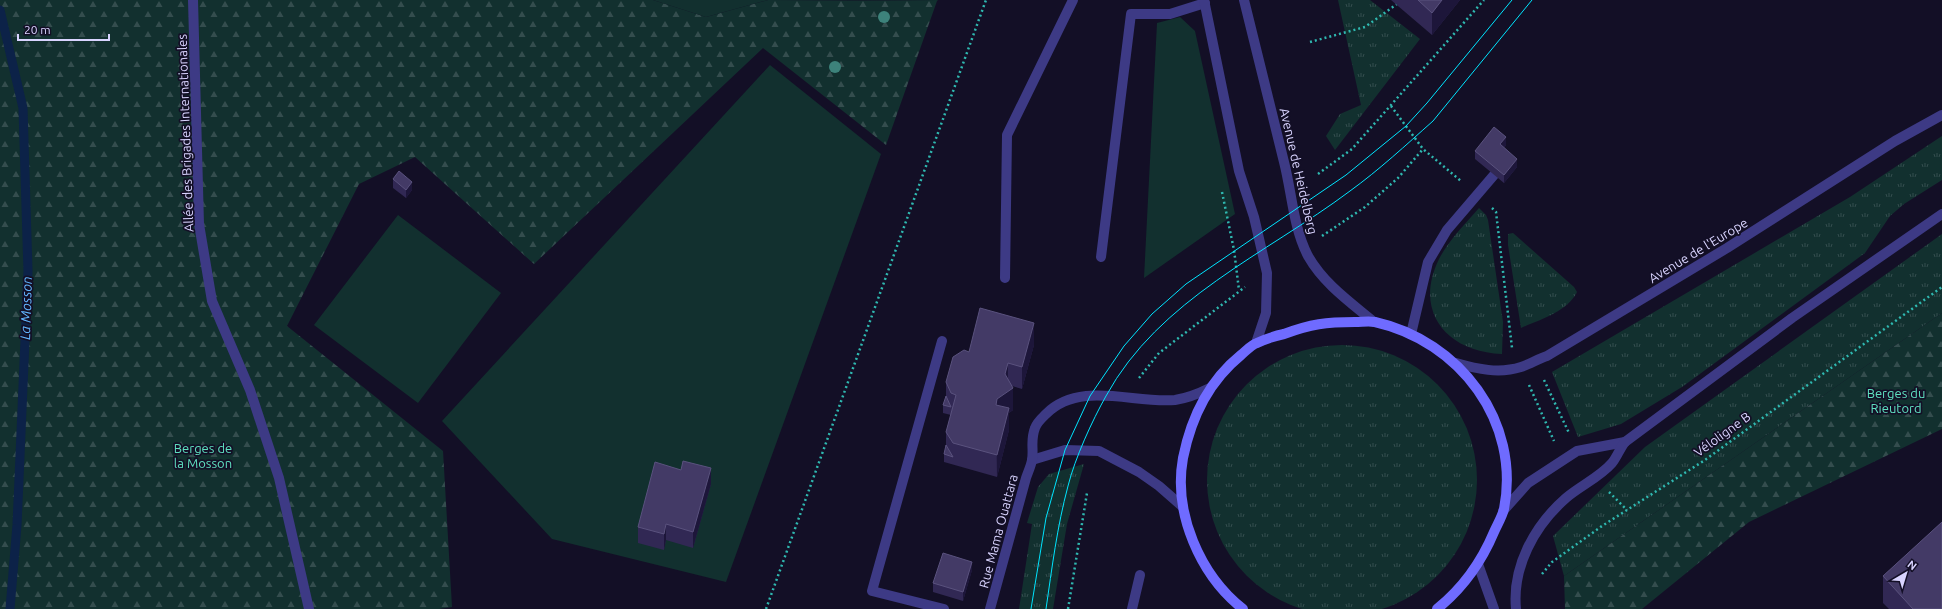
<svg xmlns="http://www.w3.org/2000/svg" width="1942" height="609" font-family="Ubuntu,sans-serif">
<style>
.grass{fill:url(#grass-tufts)}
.forest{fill:url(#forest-firs)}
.pitch{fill:#12302f}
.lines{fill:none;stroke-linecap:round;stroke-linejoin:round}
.stream{stroke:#0c2248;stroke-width:9}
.path{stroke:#2fb8b0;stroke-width:2.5;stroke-dasharray:2 3;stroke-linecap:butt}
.service{stroke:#3d3a85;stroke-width:10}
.minor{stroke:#3d3a85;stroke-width:10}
.tertiary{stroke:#3d3a85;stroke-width:10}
.secondary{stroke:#6f6bff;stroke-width:10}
.tram{stroke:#00e5ff;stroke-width:1}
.tree{fill:#3d827b}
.wall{fill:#312854}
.shaded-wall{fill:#1d163a}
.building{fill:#433a66;stroke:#5a527e}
.labels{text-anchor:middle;stroke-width:3.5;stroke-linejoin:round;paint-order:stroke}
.street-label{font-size:13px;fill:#d9d4ff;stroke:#130f26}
.park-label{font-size:13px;fill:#5fe0c0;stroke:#130f26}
.water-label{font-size:14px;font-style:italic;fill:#62b6ff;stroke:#130f26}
</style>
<defs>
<pattern id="grass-tufts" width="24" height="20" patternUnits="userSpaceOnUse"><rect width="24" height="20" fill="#12302f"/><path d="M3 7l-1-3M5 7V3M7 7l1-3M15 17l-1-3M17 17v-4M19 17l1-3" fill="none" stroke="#344d4e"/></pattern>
<pattern id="forest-firs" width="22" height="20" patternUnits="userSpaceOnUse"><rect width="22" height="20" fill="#12302f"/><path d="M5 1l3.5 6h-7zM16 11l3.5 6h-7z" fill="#344d4e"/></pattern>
</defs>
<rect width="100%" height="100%" fill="#130f26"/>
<g class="grass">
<polygon points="1338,0 1370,0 1420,39 1335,150 1326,136 1340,114 1361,105"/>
<polygon points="1942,136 1942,180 1904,204 1890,216 1865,253 1682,387 1621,424 1578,437 1552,372 1850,197"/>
<path d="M1479 208 1486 215 1488 220 1503 322 1502 354C1447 352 1413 312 1439 259 1449 240 1465 224 1479 208Z"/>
<path d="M1513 233 1574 287 1577 292C1567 312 1541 319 1521 328L1508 245V234Z"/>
<polygon points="1942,234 1942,313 1564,576 1553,536 1645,447"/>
<circle cx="1342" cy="480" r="135"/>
<polygon points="1084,464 1067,524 1053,609 1019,609 1032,524 1027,523 1038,487 1049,474"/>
</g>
<g class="forest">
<polygon points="0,0 653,0 706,17 768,0 937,1 886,145 763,48 534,264 415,157 359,184 287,326 443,451 452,607 439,609 0,609"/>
<polygon points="1942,313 1942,429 1749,522 1642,609 1565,609 1564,576"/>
</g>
<g class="pitch">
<polygon points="653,0 768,0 706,17"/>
<polygon points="846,0 938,0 937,1"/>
<polygon points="1180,17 1195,31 1235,214 1144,278 1157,23"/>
<polygon points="770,65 881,154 726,582 552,539 442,421"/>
<polygon points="398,215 501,293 418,403 314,325"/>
</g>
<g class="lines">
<polyline class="stream" points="0,10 23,108 28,271 17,525 10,609"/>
<g class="path">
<polyline points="1310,42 1365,27 1397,4"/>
<polyline points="1391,106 1423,149 1461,181"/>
<polyline points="1318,174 1352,149 1484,0"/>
<polyline points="1222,192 1234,250 1239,290"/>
<polyline points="1492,208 1496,212 1512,348"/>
<polyline points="1322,236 1365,207 1398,178 1423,149"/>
<polyline points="1139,378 1159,353 1245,287"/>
<polyline points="1544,380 1569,433"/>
<polyline points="1529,385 1554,441"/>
<polyline points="1609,492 1627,510"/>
<polyline points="1542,574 1552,562 1602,526 1705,460 1942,287"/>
<polyline points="766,609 986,0"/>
<polyline points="1068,609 1087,493"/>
</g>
<g class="service">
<polyline points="193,0 199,224 212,301 250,390 279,478 309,609"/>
<polyline points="1101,257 1131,14 1170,14 1205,3"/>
<polyline points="1005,278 1007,135 1073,0"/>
<polyline points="1411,334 1428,262 1447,230 1494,175"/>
<polyline points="942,341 872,591 944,609"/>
<polyline points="1032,460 1065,450 1099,451 1139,472 1159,486 1183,507"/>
<path d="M990 609 1026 478C1028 472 1031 466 1032 460 1034 449 1030 441 1035 428 1037 422 1042 418 1046 414 1080 380 1134 404 1175 400 1188 398 1198 394 1210 388"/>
<polyline points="1132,609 1140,575"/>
</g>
<g class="minor">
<path d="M1456 363C1477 369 1499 374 1521 367 1530 364 1538 359 1547 356L1727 248 1895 141 1942 115"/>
<polyline points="1503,511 1528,483 1577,451 1625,442 1792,318 1942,214"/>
<polyline points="1478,564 1494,609"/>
<path d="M1516 609C1512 567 1534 526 1566 498 1580 486 1600 477 1612 463 1617 457 1620 448 1625 442"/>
</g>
<g class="tertiary">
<polyline points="1204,0 1239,171 1254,217 1267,273 1266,313 1256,343"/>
<path d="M1244 0C1257 54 1271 108 1284 162 1292 193 1293 227 1308 256 1324 284 1350 302 1374 322"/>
</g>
<path class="secondary" d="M1243 609C1200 575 1173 513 1183 458 1191 418 1209 381 1241 355 1246 351 1251 345 1257 343 1265 339 1275 336 1284 334 1311 324 1326 322 1355 322 1362 322 1369 321 1375 322 1460 341 1521 422 1504 509 1502 517 1497 525 1494 532 1481 563 1463 588 1437 609"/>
<g class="tram">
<polyline points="1031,609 1046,518 1065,450 1090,396 1124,346 1152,314 1186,284 1346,175 1406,126 1427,103 1512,0"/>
<path d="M1046 609C1052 568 1057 527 1068 486 1075 458 1092 421 1106 396 1159 299 1266 254 1350 191 1379 170 1406 145 1433 121L1532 0"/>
</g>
</g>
<g class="tree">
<circle cx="884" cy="17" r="6"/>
<circle cx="835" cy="67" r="6"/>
</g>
<g class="wall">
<polygon points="1391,0 1460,0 1432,35"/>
<polygon points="1506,145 1504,148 1517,167 1504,183 1475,159 1475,151"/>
<polygon points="393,179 412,190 406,198 393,188"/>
<polygon points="1034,345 1022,389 1012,386 1013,410 1009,413 1009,430 997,477 944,462 944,454 946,445 946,432 951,415 943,413 943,405 946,396 946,382 969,352"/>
<polygon points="711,484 693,548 666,540 664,550 638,543 638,527"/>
<polygon points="972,570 963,601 933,592 933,583"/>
<polygon points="1883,576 1942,609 1889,609 1883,603"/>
</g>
<g class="shaded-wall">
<polygon points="1442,0 1460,0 1432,35 1432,13"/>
<polygon points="1506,137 1506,145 1500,153 1500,144"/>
<polygon points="1517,159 1517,167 1504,183 1504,175"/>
<polygon points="412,182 412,190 406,198 406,190"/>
<polygon points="1034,323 1034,345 1022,389 1022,367"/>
<polygon points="1008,363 1008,385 1013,388 1013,410 1009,413 1009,430 997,477 996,405 997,399"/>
<polygon points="711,468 711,484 693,548 693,532"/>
<polygon points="666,524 666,540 664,550 664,534"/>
<polygon points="972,562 972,570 963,601 963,592"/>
</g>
<g class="building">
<polygon points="1418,0 1442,0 1432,13"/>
<polygon points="1494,127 1506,137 1500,144 1517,159 1504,175 1475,151"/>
<polygon points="399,171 412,182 406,190 393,179"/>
<polygon points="980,308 1034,323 1022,367 1008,363 1005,374 1013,388 997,399 996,405 1009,408 997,455 953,443 946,432 956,395 951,393 946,382 953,357 964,350 969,352"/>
<polygon points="946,396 951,407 943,405"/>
<polygon points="946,445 953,457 944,454"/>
<polygon points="683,461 711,468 693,532 666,524 664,534 638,527 655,462 681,470"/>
<polygon points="1942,522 1942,609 1913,609 1883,576"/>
<polygon points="943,553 972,562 963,592 933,583"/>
</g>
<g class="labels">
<g class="street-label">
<text transform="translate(185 133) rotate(-92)" y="5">Allée des Brigades Internationales</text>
<text transform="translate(1299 171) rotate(77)" y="5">Avenue de Heidelberg</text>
<text transform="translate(1698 250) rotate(-31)" y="5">Avenue de l'Europe</text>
<text transform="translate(1722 434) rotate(-36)" y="5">Véloligne B</text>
<text transform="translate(998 531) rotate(-75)" y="5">Rue Mama Ouattara</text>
</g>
<g class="park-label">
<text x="1896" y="398">Berges du<tspan x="1896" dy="15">Rieutord</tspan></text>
<text x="203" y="453">Berges de<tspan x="203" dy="15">la Mosson</tspan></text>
</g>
<g class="water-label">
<text transform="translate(26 308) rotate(-88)" y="5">La Mosson</text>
</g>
</g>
<g transform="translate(1906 573) rotate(38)" stroke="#130f26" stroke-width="3" paint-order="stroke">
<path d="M0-3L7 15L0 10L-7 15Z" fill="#d9d4ff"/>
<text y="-6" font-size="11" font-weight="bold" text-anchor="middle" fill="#d9d4ff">N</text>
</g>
<path d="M18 34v6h91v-6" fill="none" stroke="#d9d4ff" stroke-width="2"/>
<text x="24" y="34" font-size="12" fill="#d9d4ff" stroke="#130f26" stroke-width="3" paint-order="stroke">20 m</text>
</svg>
